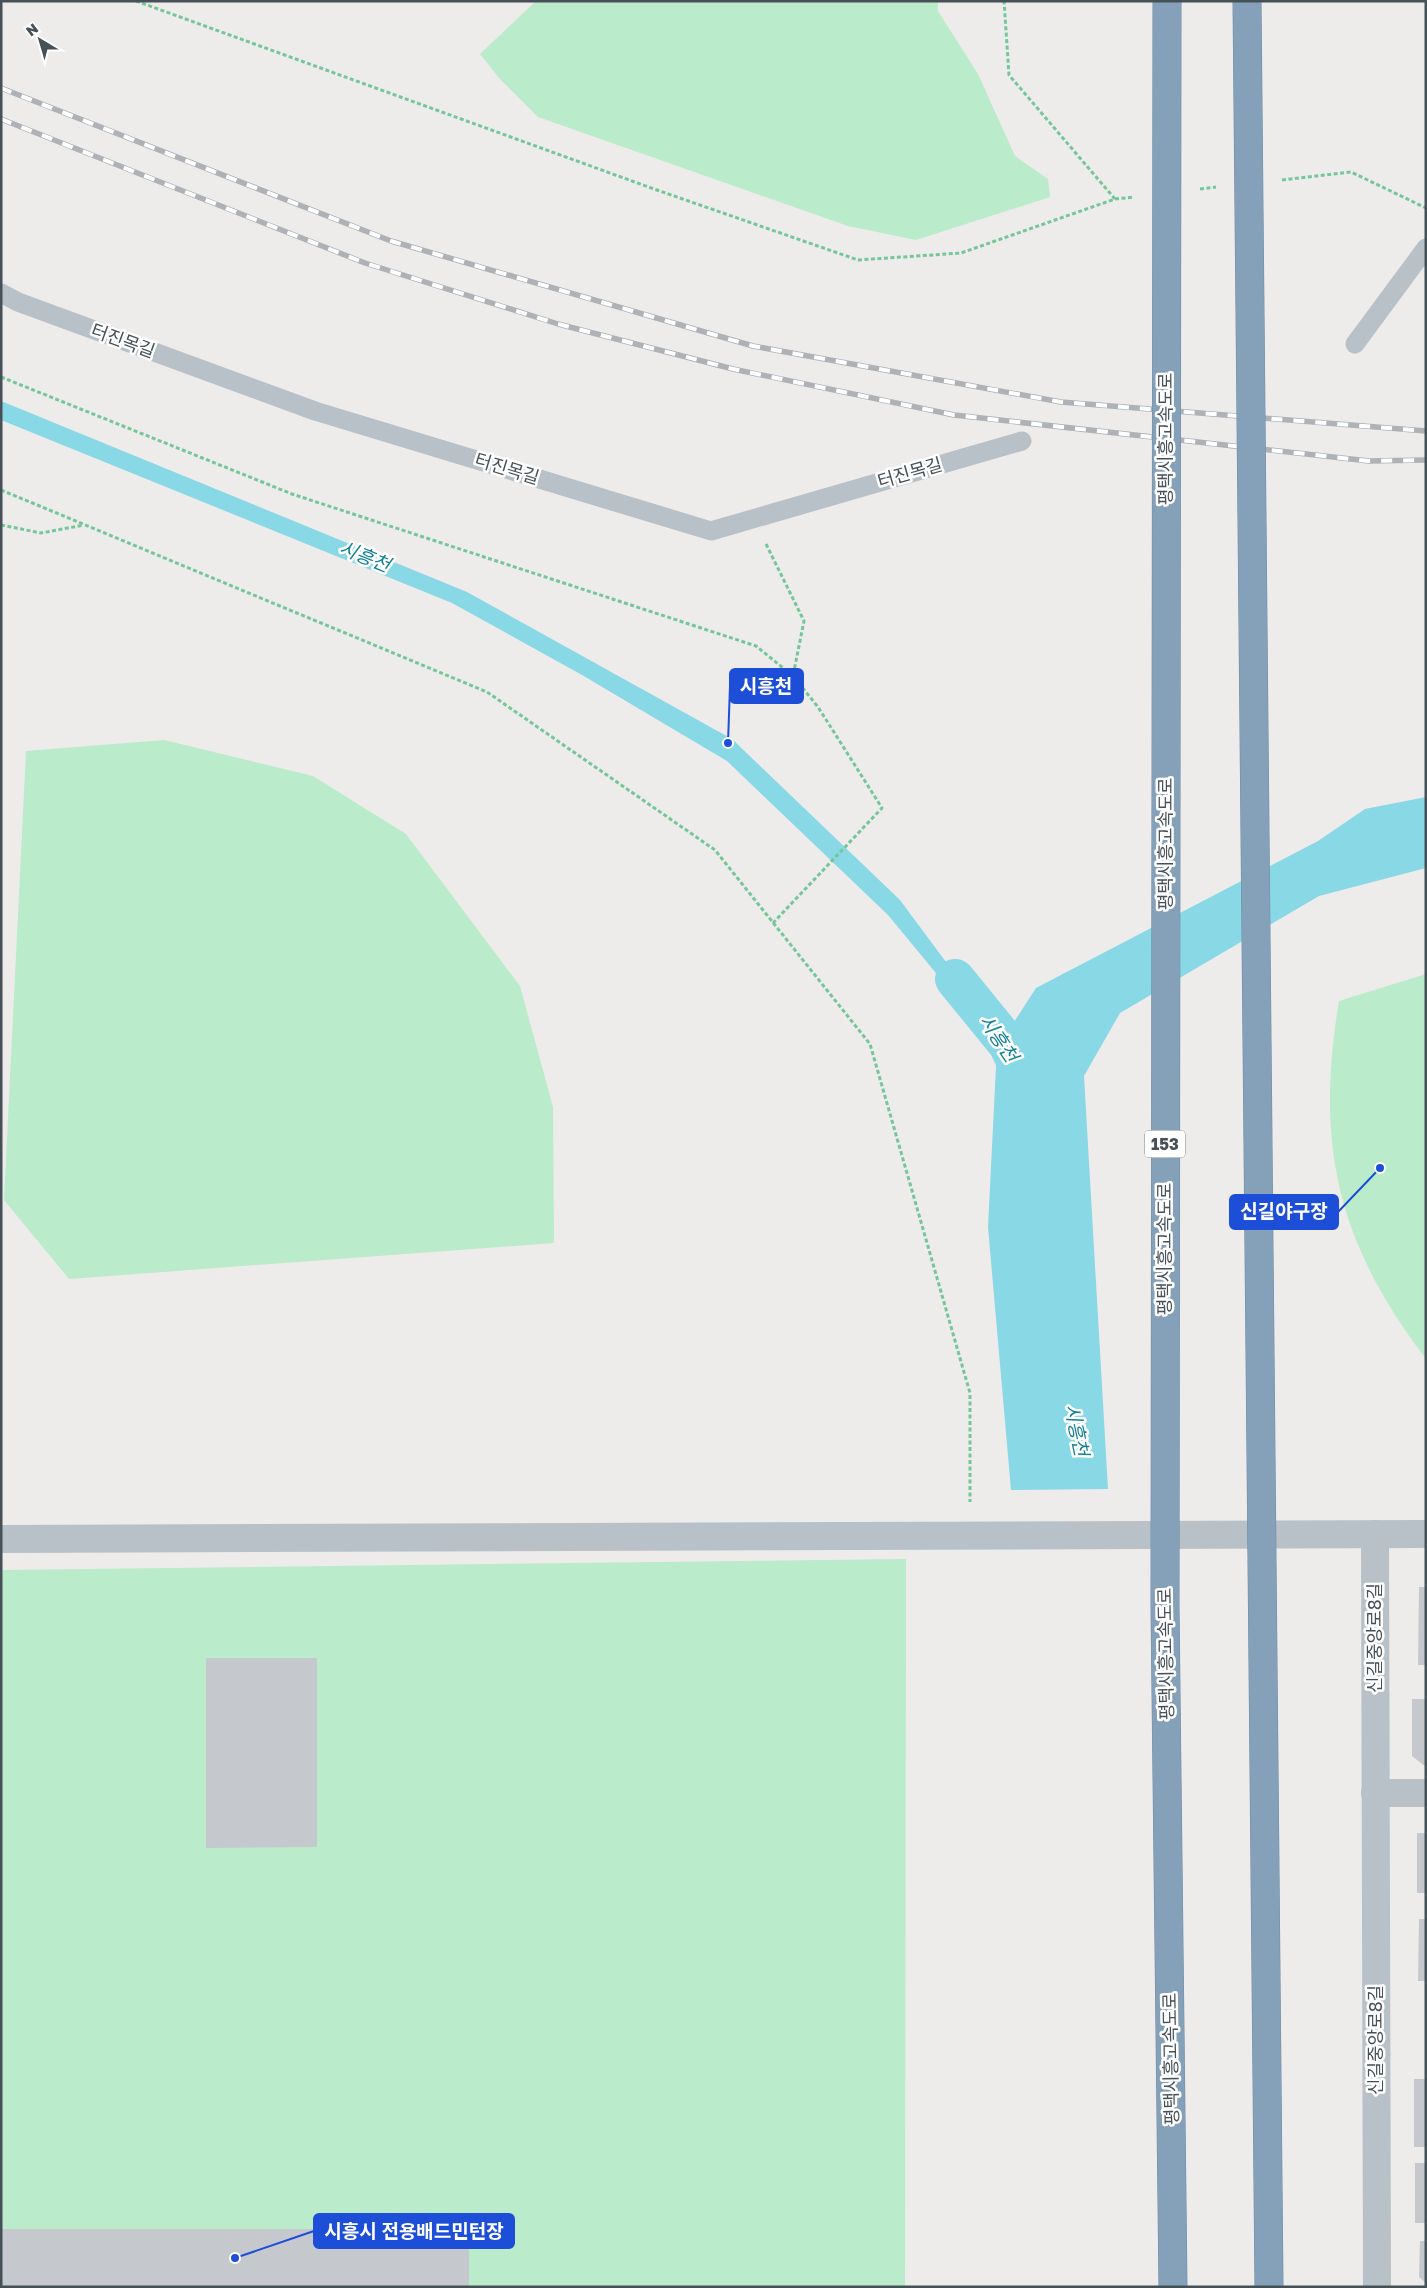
<svg xmlns="http://www.w3.org/2000/svg" width="1427" height="2288" font-family="'Golos Text','Noto Sans KR',sans-serif">
<style>
.green{fill:#baebca}
.water{fill:#89d8e6}
.lines{fill:none;stroke-linecap:round;stroke-linejoin:round}
.canal{stroke:#89d8e6;stroke-width:40}
.building{fill:#c5c9ce}
.path{stroke:#74c799;stroke-width:3;stroke-dasharray:4 2.5;stroke-linecap:butt}
.lane{stroke:#b7c1c7;stroke-width:19}
.street{stroke:#b7c1c7;stroke-width:28}
.rail-casing{stroke:#aeb1b5;stroke-width:5.5}
.rail{stroke:#fff;stroke-width:4;stroke-dasharray:11;stroke-linecap:butt}
.highway-bridge-casing{stroke:#708ca4;stroke-width:29;stroke-linecap:butt}
.highway-bridge{stroke:#85a1b9;stroke-width:28}
.labels{text-anchor:middle;stroke-width:5;stroke-linejoin:round;paint-order:stroke}
.shield{fill:#fff;stroke:#7d8489;stroke-width:1}
.shield-label{font-size:16px;font-weight:bold;fill:#455057}
.street-label{font-size:18px;fill:#455057;stroke:#fff}
.water-label{font-size:19px;font-style:italic;fill:#138195;stroke:#fff}
.leader{fill:none;stroke:#1d4ed8;stroke-width:2}
.callout-dot{fill:#1d4ed8;stroke:#fff;stroke-width:2}
.callout{fill:#1d4ed8;stroke:#1d4ed8;stroke-width:2}
.callout-label{font-size:19px;text-anchor:middle;font-weight:bold;fill:#fff}
</style>
<rect width="100%" height="100%" fill="#eeebeb"/>
<g class="green">
<polygon points="536,1 938,1 938,11 978,74 1015,156 1048,179 1050,197 916,240 848,226 538,117 499,78 480,54"/>
<polygon points="164,740 313,776 406,834 520,986 553,1107 554,1243 69,1279 4,1200 26,751"/>
<path d="M1426 974V1359C1337 1242 1315 1145 1339 1001Z"/>
<polygon points="906,1559 905,2287 1,2287 1,1570"/>
</g>
<polygon class="water" points="1,401 467,592 732,739 900,900 1003,1039 1036,988 1318,841 1365,809 1426,797 1426,868 1319,896 1120,1013 1084,1076 1108,1489 1011,1490 988,1227 997,1047 888,915 727,761 582,675 452,603 1,420"/>
<g class="lines">
<polyline class="canal" points="955,979 1008,1044 1029,1088"/>
</g>
<g class="building">
<polygon points="1419,1587 1426,1587 1426,1665 1418,1665"/>
<polygon points="206,1658 317,1658 317,1847 206,1848"/>
<polygon points="1412,1699 1426,1699 1426,1767 1412,1756"/>
<rect x="1417" y="1833" width="9" height="60"/>
<polygon points="1419,1919 1426,1919 1426,1981 1418,1981"/>
<rect x="1414" y="2079" width="12" height="68"/>
<rect x="1415" y="2163" width="11" height="60"/>
<rect x="1" y="2229" width="468" height="58"/>
<polygon points="1420,2241 1426,2241 1426,2283 1419,2277"/>
</g>
<g class="lines">
<g class="path">
<polyline points="136,1 654,189 858,260 961,253 1115,199 1009,75 1004,1"/>
<polyline points="1282,180 1351,172 1426,208"/>
<polyline points="1200,189 1216,187"/>
<polyline points="1115,199 1134,197"/>
<polyline points="1,377 292,494 756,646 793,676 818,707 882,808 773,923"/>
<polyline points="1,490 487,692 715,850 870,1044 970,1393 970,1502"/>
<polyline points="1,525 41,533 84,525"/>
<polyline points="766,544 804,621 793,676"/>
</g>
<g class="lane">
<polyline points="1,293 18,302 315,411 711,531 1022,441"/>
<polyline points="1355,344 1426,248"/>
</g>
<g class="street">
<polyline points="1375,1534 1377,2287"/>
<polyline points="1,1539 1426,1534"/>
<polyline points="1375,1793 1426,1793"/>
</g>
<defs>
<g id="rail">
<polyline points="1,88 391,241 753,346 1061,402 1426,431"/>
<polyline points="1,119 365,263 558,324 733,369 954,415 1369,461 1426,460"/>
</g>
</defs>
<use href="#rail" class="rail-casing"/>
<use href="#rail" class="rail"/>
<defs>
<g id="highway-bridge">
<polyline points="1167,1 1165,1606 1173,2287"/>
<polyline points="1247,1 1269,2287"/>
</g>
</defs>
<use href="#highway-bridge" class="highway-bridge-casing"/>
<use href="#highway-bridge" class="highway-bridge"/>
</g>
<g class="labels">
<rect class="shield" x="1145" y="1130.5" width="40" height="27" rx="4"/>
<g class="shield-label">
<text x="1165" y="1150">153</text>
</g>
<g class="street-label">
<text transform="translate(123 341) rotate(20)" y="6">터진목길</text>
<text transform="translate(1166 439) rotate(-90)" y="6">평택시흥고속도로</text>
<text transform="translate(507 469) rotate(17)" y="6">터진목길</text>
<text transform="translate(910 473) rotate(-16)" y="6">터진목길</text>
<text transform="translate(1166 844) rotate(-90)" y="6">평택시흥고속도로</text>
<text transform="translate(1165 1249) rotate(-90)" y="6">평택시흥고속도로</text>
<text transform="translate(1375 1638) rotate(-90)" y="6">신길중앙로8길</text>
<text transform="translate(1166 1654) rotate(-91)" y="6">평택시흥고속도로</text>
<text transform="translate(1376 2040) rotate(-90)" y="6">신길중앙로8길</text>
<text transform="translate(1171 2059) rotate(-91)" y="6">평택시흥고속도로</text>
</g>
<g class="water-label">
<text transform="translate(365 556) rotate(22)" y="7">시흥천</text>
<text transform="translate(999 1038) rotate(56)" y="7">시흥천</text>
<text transform="translate(1077 1430) rotate(78)" y="7">시흥천</text>
</g>
</g>
<path class="leader" d="M728 743L730 686M1380 1168L1338 1212M235 2258L314 2231"/>
<g class="callout-dot">
<circle cx="728" cy="743" r="5"/>
<circle cx="1380" cy="1168" r="5"/>
<circle cx="235" cy="2258" r="5"/>
</g>
<g class="callout">
<rect x="730" y="669" width="73" height="34" rx="5"/>
<rect x="1230" y="1195" width="108" height="34" rx="5"/>
<rect x="314" y="2214" width="200" height="34" rx="5"/>
</g>
<g class="callout-label">
<text x="766" y="693">시흥천</text>
<text x="1284" y="1218">신길야구장</text>
<text x="414" y="2238">시흥시 전용배드민턴장</text>
</g>
<rect width="1427" height="2288" fill="none" stroke="#455057" stroke-width="5"/>
<g transform="translate(40 40) rotate(322)" stroke="#ffffff" stroke-width="4" paint-order="stroke">
<path d="M0-4L9 19L0 12L-9 19Z" fill="#455057"/>
<text y="-8" font-size="14" font-weight="bold" text-anchor="middle" fill="#455057">N</text>
</g>
</svg>
